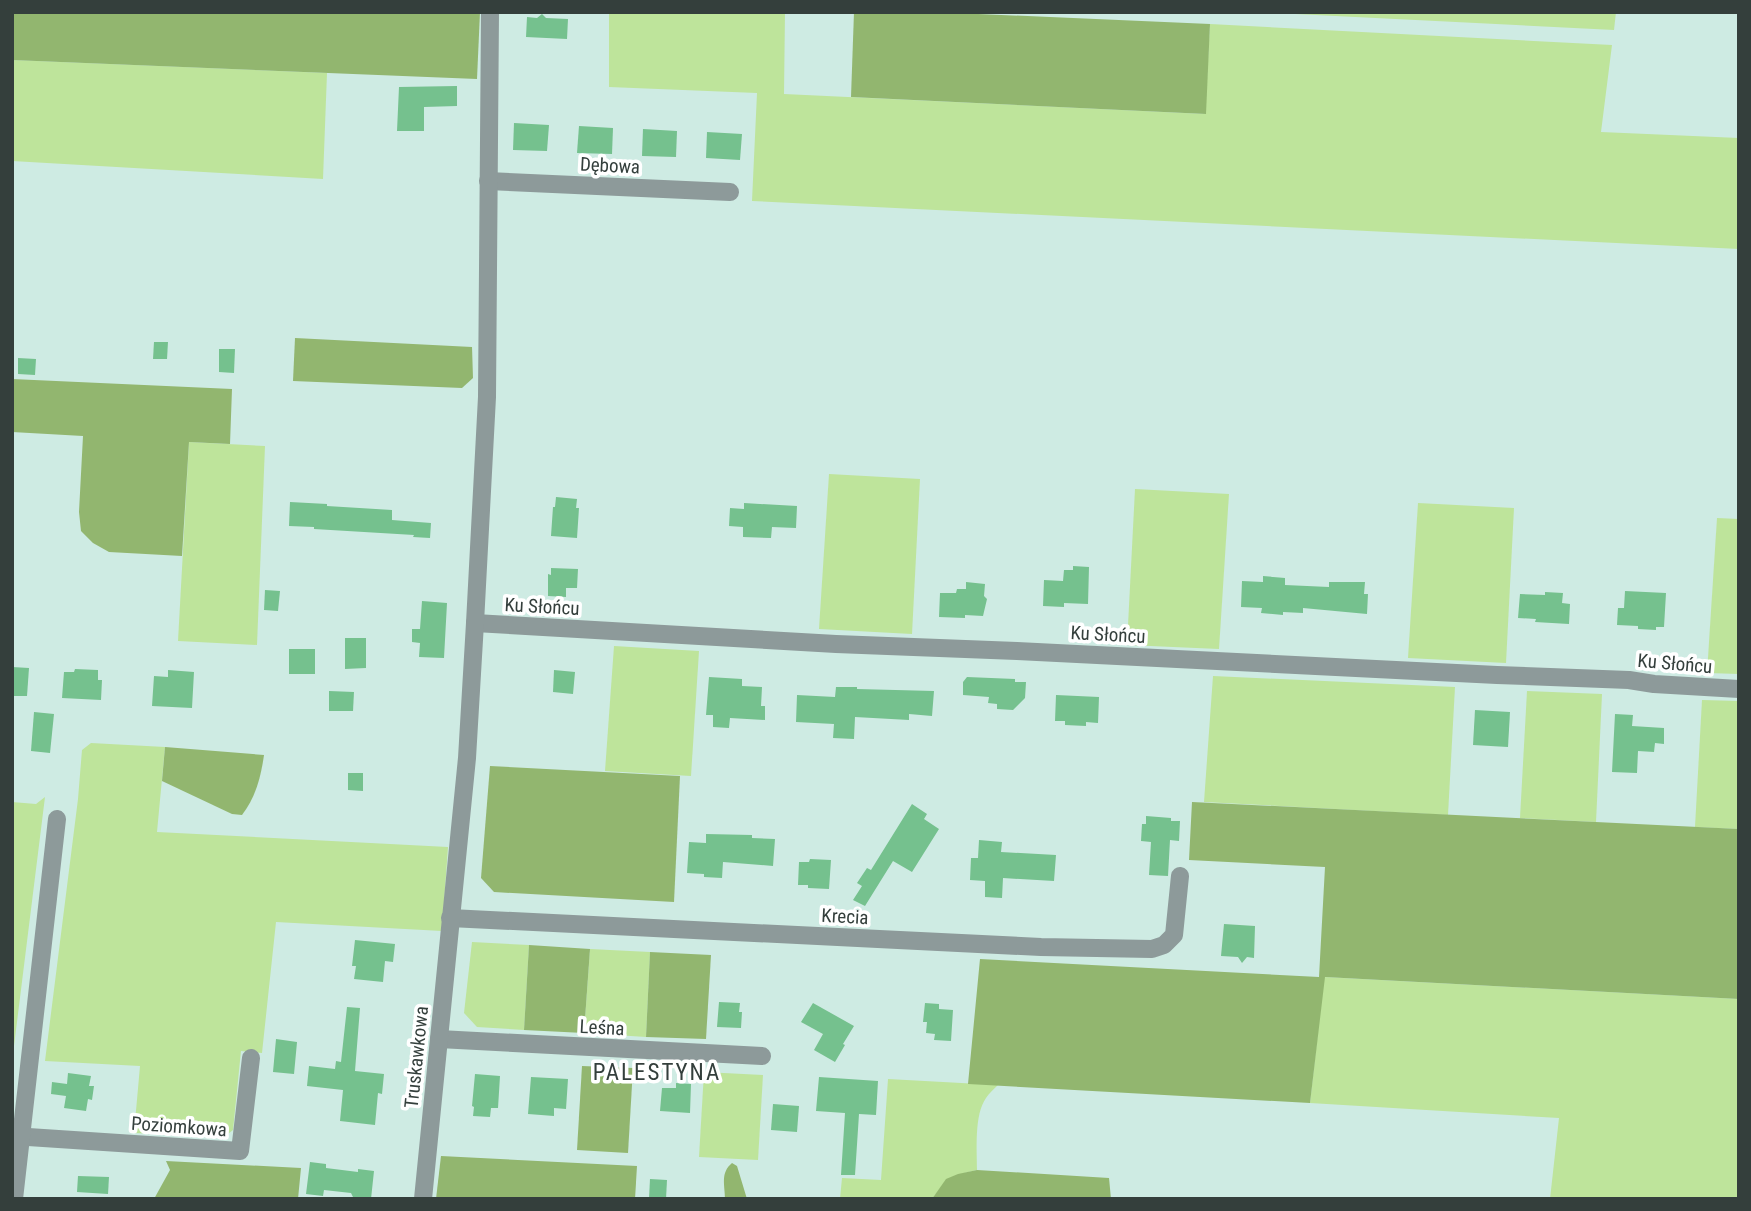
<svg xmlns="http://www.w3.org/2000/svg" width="1751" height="1211" font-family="'Roboto Condensed',sans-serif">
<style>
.green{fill:#bee49b}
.forest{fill:#92b66f}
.building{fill:#75c18e}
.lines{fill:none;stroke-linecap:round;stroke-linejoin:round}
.minor{stroke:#8d9a9a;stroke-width:18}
.labels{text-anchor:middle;stroke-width:7;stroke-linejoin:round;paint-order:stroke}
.street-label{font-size:19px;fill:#343f3c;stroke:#fff}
.quarter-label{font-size:23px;letter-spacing:2px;fill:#343f3c;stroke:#fff}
</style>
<rect width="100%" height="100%" fill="#ceebe3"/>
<g class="green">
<polygon points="609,12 785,12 784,94 1205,114 1210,24 1612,45 1601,132 1739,138 1739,249 752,201 757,93 609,87"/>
<polygon points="1257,12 1616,12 1614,30"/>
<polygon points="12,60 327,73 323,179 12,161"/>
<polygon points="189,442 265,446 257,645 178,641"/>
<polygon points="829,474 920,479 912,634 819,629"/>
<polygon points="1135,489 1229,494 1219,649 1127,645"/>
<polygon points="1418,503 1514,508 1506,663 1408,658"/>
<polygon points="1717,518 1739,519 1739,674 1707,673"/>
<polygon points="614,646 699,651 691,776 605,771"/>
<polygon points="1213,676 1455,687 1448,815 1204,802"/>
<polygon points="1527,691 1602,694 1596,822 1520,818"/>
<polygon points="1702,700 1739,701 1739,829 1695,827"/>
<polygon points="91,743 165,747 157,832 448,847 442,931 276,922 262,1053 241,1051 233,1130 224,1137 134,1133 140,1066 45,1061 78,799 82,750"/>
<polygon points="45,797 13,1054 12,1054 12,802 36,804"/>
<polygon points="472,942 529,945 524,1030 477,1027 464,1013"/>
<polygon points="590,949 650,952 646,1037 584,1033"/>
<polygon points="1324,977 1739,999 1739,1199 1550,1199 1559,1118 1310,1103"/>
<polygon points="704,1072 763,1075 758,1160 699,1157"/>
<path d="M888 1079 998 1085C994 1089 989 1093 986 1098 974 1115 977 1150 977 1170 952 1175 948 1180 932 1199H840L842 1178 881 1180Z"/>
</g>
<g class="forest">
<polygon points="12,12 480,12 477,79 12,60"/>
<polygon points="854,12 933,12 1210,24 1206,114 851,97"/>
<polygon points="295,338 472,347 473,378 462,388 293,381"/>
<polygon points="12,379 232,389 230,444 189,442 182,556 109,552 93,543 81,531 79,512 83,436 12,432"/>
<path d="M165 747 264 755C261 776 256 797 242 815L232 814 162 781Z"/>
<polygon points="490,766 680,776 674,902 494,892 481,878"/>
<polygon points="1192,802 1739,829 1739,999 1325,977 1310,1103 968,1084 980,959 1319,977 1325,867 1189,860"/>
<polygon points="529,945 590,949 584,1033 524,1030"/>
<polygon points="650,952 711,955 706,1039 646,1037"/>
<polygon points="582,1066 633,1068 628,1153 577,1150"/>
<polygon points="441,1156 637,1166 635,1199 436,1199"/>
<polygon points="166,1161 301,1168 298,1199 154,1199 170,1170"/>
<path d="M732 1163 737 1166 747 1199H725C725 1185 720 1173 732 1163Z"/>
<polygon points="977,1170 1109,1178 1111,1199 932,1199 946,1179 958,1174"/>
</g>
<g class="building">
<polygon points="542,14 546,18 568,19 567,39 526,37 527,17 537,18"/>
<polygon points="457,86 457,106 424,107 424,131 397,131 399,87"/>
<polygon points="514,123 549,125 547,151 513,150"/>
<polygon points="579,126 613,128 612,154 577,153"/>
<polygon points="643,129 677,131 676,157 642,156"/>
<polygon points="707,132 742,134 740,160 706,158"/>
<polygon points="154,342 168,342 167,359 153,359"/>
<polygon points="219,349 235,349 234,373 219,372"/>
<polygon points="18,358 36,359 35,375 18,374"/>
<polygon points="556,497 577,499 576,508 579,508 577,538 551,536 553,507 555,507"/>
<polygon points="290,502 327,504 327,506 392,510 392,520 431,523 430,538 413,537 414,535 314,529 314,527 289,526"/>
<polygon points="744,503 797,506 796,528 772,527 771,538 743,537 743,527 729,526 730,508 744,509"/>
<polygon points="1073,566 1089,567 1088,604 1064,603 1064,607 1043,606 1044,580 1063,581 1064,570 1073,570"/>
<polygon points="551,568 578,569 577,588 566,588 566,597 548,596 548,574 551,575"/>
<polygon points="1263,576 1285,578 1285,585 1329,587 1329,582 1365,582 1364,594 1368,594 1367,614 1303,608 1303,613 1283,612 1283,615 1261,613 1262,608 1241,607 1242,581 1263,582"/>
<polygon points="966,582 985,584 984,596 987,599 983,616 965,615 965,618 939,617 940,593 956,593 957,589 966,589"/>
<polygon points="265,590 280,591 278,611 264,610"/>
<polygon points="1625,591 1666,593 1664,627 1656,627 1656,630 1638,629 1638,626 1617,625 1618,608 1624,608"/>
<polygon points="1545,592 1563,593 1562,603 1570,604 1569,624 1535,622 1536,619 1518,618 1520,594 1545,595"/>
<polygon points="422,601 447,603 444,658 419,657 420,643 412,642 412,629 420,629"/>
<polygon points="345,638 366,638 366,668 345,669"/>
<rect x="289" y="649" width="26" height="25"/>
<polygon points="12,667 29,668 27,696 14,696"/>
<polygon points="75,669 98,670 98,680 102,680 101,700 62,698 64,672 74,672"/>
<polygon points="168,670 194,672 192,708 152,706 154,676 168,677"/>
<polygon points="554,670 575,672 573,694 553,692"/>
<polygon points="709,677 742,679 742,686 762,687 761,706 765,706 765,720 730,718 729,728 713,727 713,715 706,715"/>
<polygon points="967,677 1015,679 1015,682 1026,682 1025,698 1013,710 997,709 997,704 988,703 989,697 963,695 963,682"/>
<polygon points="836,687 857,687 857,689 934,691 932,716 909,714 909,720 855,717 854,739 833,738 834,724 796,722 797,695 835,697"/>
<polygon points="329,691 354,692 353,711 329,711"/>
<polygon points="1056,695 1099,697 1098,723 1086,722 1086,726 1065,725 1065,721 1055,721"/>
<polygon points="1475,710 1510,712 1508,747 1473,745"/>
<polygon points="34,712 54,714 50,753 31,751"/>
<polygon points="1615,714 1633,715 1632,726 1664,728 1664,744 1655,743 1654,752 1638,751 1637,773 1612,772"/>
<polygon points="348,773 363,773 363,791 348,790"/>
<polygon points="912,804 927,814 924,819 939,829 912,872 893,861 865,906 853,900 862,886 857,883 867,868 871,870"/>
<polygon points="1146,816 1171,818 1171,821 1180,821 1179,841 1170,840 1168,876 1149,875 1151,842 1141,841 1142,824 1146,824"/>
<polygon points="706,834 752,835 752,838 775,839 773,866 723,862 722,878 704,877 704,874 687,873 689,842 706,843"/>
<polygon points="979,840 1002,842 1001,852 1056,855 1054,881 1003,878 1002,898 985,897 985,881 970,880 971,858 978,858"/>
<polygon points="810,859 831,860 829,889 808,888 808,885 798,885 799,862 809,862"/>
<polygon points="1224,924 1255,926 1254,958 1247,957 1242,963 1238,957 1221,956"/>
<polygon points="355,940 395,944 393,962 385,961 383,982 354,979 356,966 352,966"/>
<polygon points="719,1002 740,1003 739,1012 742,1012 741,1028 717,1027"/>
<polygon points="813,1003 854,1026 843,1044 845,1045 835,1062 814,1050 823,1034 801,1022"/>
<polygon points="925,1003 939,1004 939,1009 953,1010 951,1041 934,1040 935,1034 926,1033 927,1022 923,1022"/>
<polygon points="347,1007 360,1008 355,1071 384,1074 382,1094 378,1093 375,1125 340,1121 343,1090 307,1086 309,1066 335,1069 336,1061 341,1062"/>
<polygon points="276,1039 297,1042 294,1074 273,1072"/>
<polygon points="68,1073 91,1076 89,1086 94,1086 92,1100 88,1099 86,1111 64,1108 66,1096 51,1094 52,1082 67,1084"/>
<polygon points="475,1074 500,1076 498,1108 491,1108 490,1117 473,1116 474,1107 472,1106"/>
<polygon points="531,1077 568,1079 566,1109 554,1108 554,1116 528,1114"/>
<polygon points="819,1077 878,1081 876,1115 859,1114 855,1175 841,1175 845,1113 816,1111"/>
<polygon points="676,1083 691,1084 690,1113 660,1111 662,1088 676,1088"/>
<polygon points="773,1104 799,1106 797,1132 771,1130"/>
<polygon points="310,1162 326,1164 326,1168 358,1172 358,1169 374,1171 371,1199 354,1199 351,1193 324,1190 323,1196 306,1194"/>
<polygon points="78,1176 109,1177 108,1194 77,1192"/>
<polygon points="650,1179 667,1180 666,1199 649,1199"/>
</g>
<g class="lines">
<g class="minor">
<polyline points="488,181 730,192"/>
<polyline points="475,623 836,644 1017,651 1497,675 1629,680 1654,684 1739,689"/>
<polyline points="450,918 1041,947 1152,949 1164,945 1174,935 1180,876"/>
<polyline points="439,1039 762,1056"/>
<polyline points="13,1136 240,1151 251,1058"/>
<polyline points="14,1199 57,819"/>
<polyline points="423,1199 467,758 475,623 487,397 490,12"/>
</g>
</g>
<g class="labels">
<g class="street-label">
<text transform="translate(610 165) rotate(3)" y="7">Dębowa</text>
<text transform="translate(542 606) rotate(3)" y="7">Ku Słońcu</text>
<text transform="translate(1108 634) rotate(3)" y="7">Ku Słońcu</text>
<text transform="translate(1675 663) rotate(5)" y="7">Ku Słońcu</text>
<text transform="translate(845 916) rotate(3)" y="7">Krecia</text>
<text transform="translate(602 1027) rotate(3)" y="7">Leśna</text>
<text transform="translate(416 1057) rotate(-84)" y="7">Truskawkowa</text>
<text transform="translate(179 1126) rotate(4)" y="7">Poziomkowa</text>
</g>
<g class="quarter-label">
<text x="657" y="1080">PALESTYNA</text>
</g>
</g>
<rect width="1751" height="1211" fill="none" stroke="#343f3c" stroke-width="28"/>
</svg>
